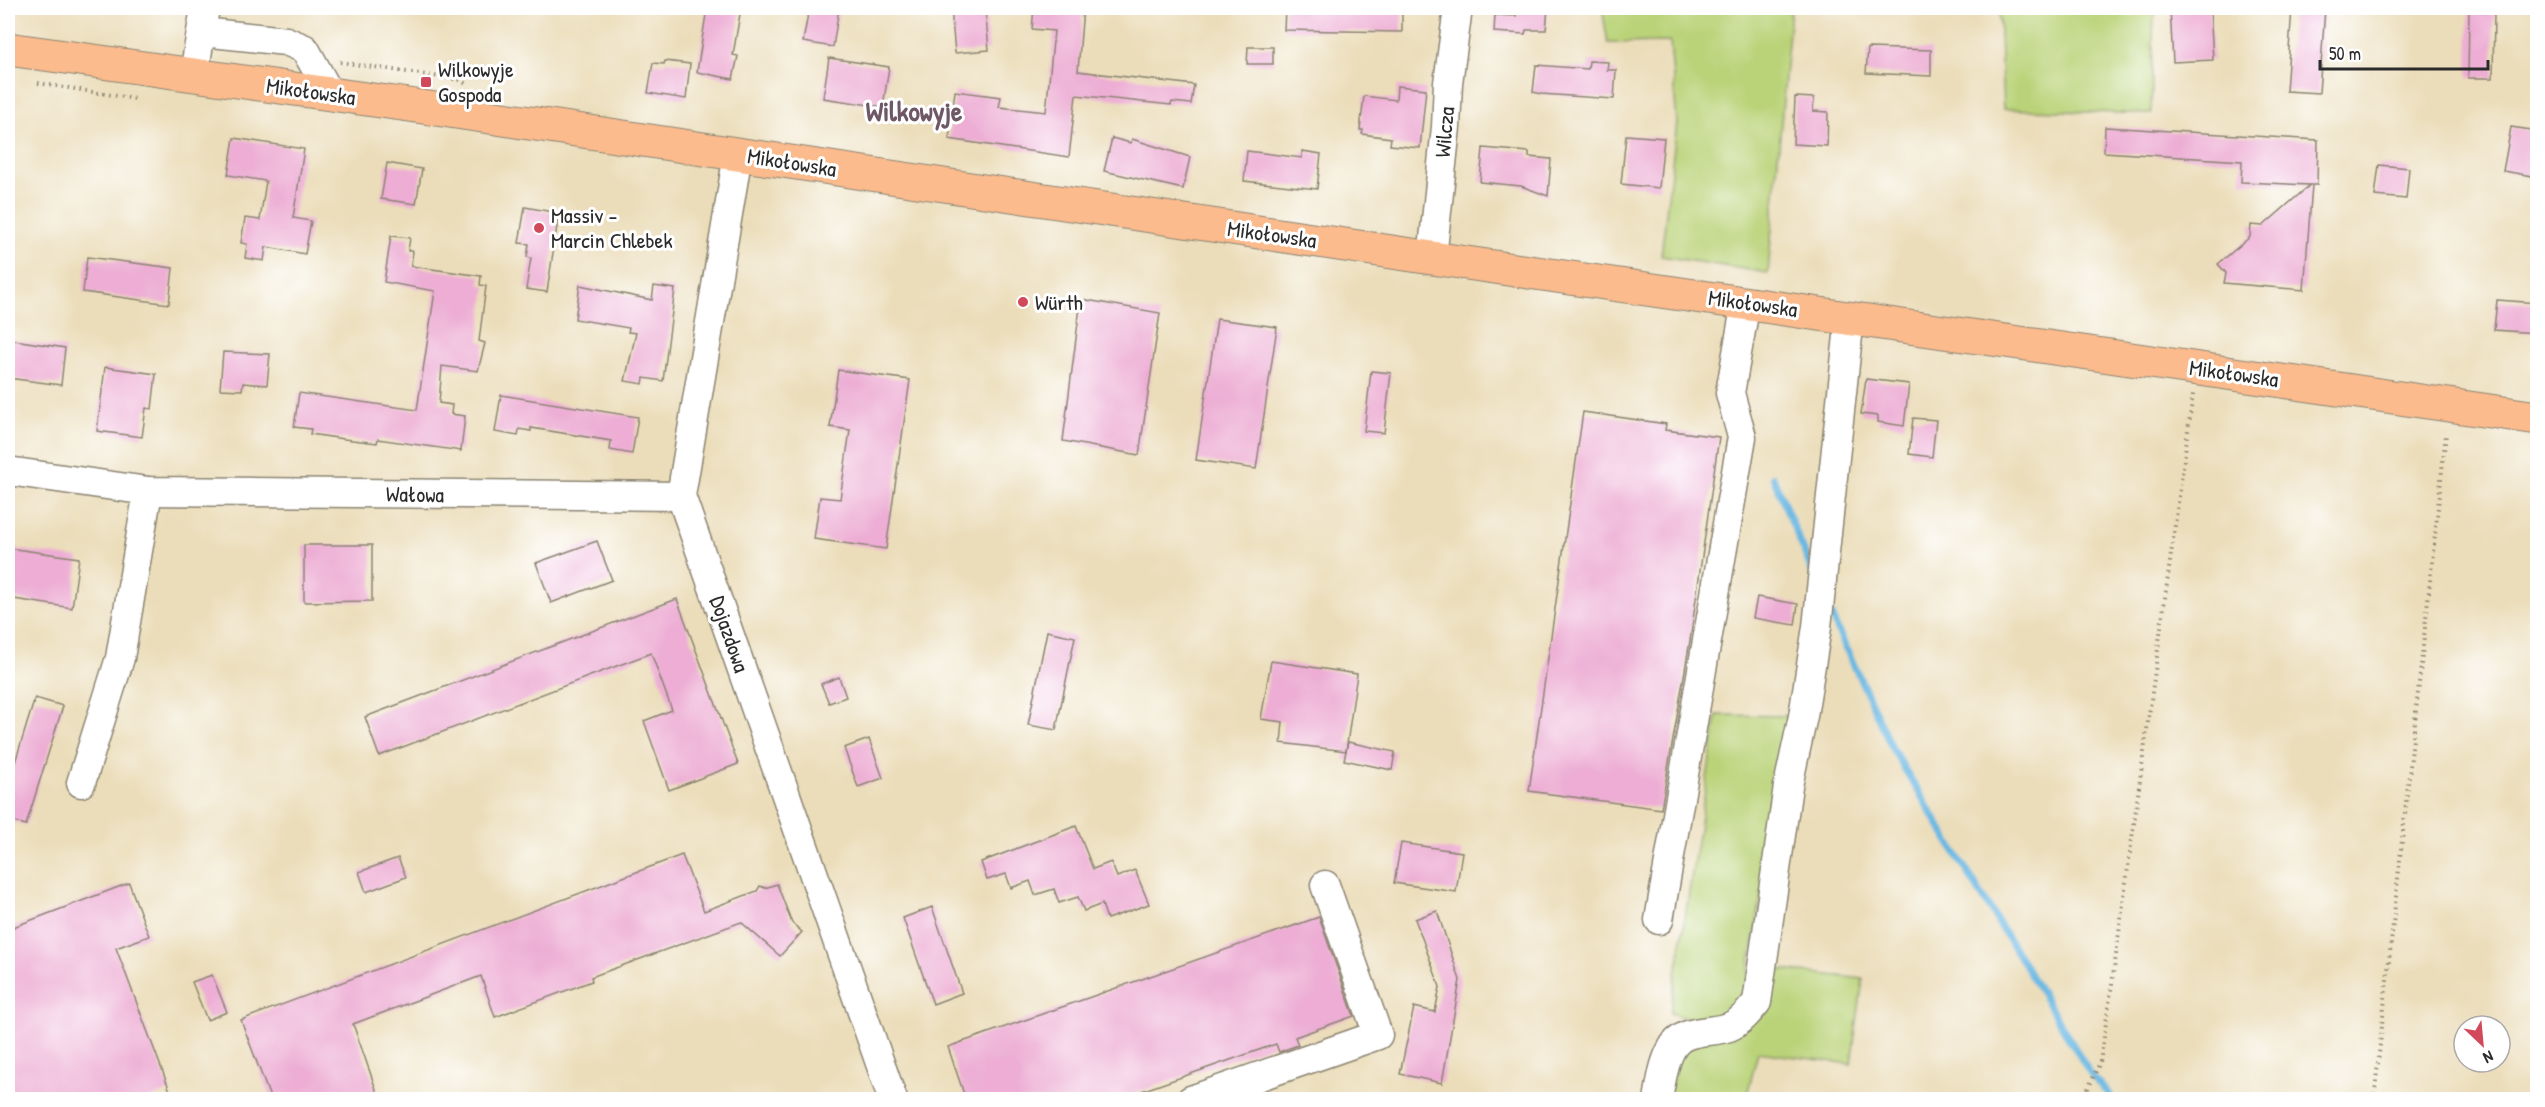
<svg xmlns="http://www.w3.org/2000/svg" width="2545" height="1107" font-family="'Patrick Hand',sans-serif">
<style>
.green{fill:#bad378;stroke:#727f52;stroke-width:1.5}
.lines{fill:none;stroke-linecap:round;stroke-linejoin:round}
.stream{stroke:#68b7e2;stroke-width:7}
.building{fill:#edadd4}
.minor-casing{stroke:#8b8472;stroke-width:31}
.major-casing{stroke:#8b8472;stroke-width:35}
.path{stroke:#8b8472;stroke-width:4;stroke-dasharray:1.5 4.5;stroke-linecap:butt}
.minor{stroke:#fff;stroke-width:28}
.major{stroke:#fbbb8d;stroke-width:33}
.poi-dot{fill:#d1495b;stroke:#fff;stroke-width:2}
.labels{text-anchor:middle;stroke-width:6;stroke-linejoin:round;paint-order:stroke}
.poi-label{font-size:22px;fill:#2b2b2b;stroke:#fff;text-anchor:start}
.street-label{font-size:22px;fill:#2b2b2b;stroke:#fff}
.district-label{font-size:28px;font-weight:bold;fill:#6f5866;stroke:#fff}
</style>
<rect width="100%" height="100%" fill="#fff"/>
<filter id="ink" filterUnits="userSpaceOnUse"><feTurbulence type="fractalNoise" baseFrequency=".0167" numOctaves="2"/><feDisplacementMap in="SourceGraphic" scale="12" xChannelSelector="R" yChannelSelector="G"/><feConvolveMatrix kernelMatrix="1 2 1 2 8 2 1 2 1" color-interpolation-filters="sRGB"/></filter>
<filter id="wash" filterUnits="userSpaceOnUse"><feTurbulence type="fractalNoise" baseFrequency=".008" numOctaves="4" result="noise"/><feDisplacementMap in="SourceGraphic" scale="24" xChannelSelector="R" yChannelSelector="G"/><feGaussianBlur stdDeviation="1.35" result="paint"/><feColorMatrix in="noise" values="0 0 0 0 0 0 0 0 0 0 0 0 0 0 0 0 0 1.4 0 .05"/><feComposite in="paint" operator="in"/></filter>
<g filter="url(#wash)">
<rect width="100%" height="100%" fill="#ebddb9"/>
<g class="green">
<polygon points="1602,8 1791,8 1768,273 1661,256 1677,122 1670,42 1608,43"/>
<polygon points="1999,8 2154,8 2151,114 2003,109"/>
<polygon points="1717,715 1791,716 1743,1005 1703,1024 1670,1013"/>
<polygon points="1776,969 1863,979 1851,1064 1758,1052 1746,1099 1666,1100 1673,1063 1695,1042 1737,1032"/>
</g>
<g class="lines">
<g class="stream">
<polyline points="1773,477 1813,573"/>
<polyline points="1829,611 1893,750 2092,1076 2114,1100"/>
</g>
</g>
<g id="blocks">
<g class="building">
<polygon points="707,8 741,8 733,55 738,56 733,79 697,72"/>
<polygon points="809,8 839,8 833,47 803,42"/>
<polygon points="951,8 985,8 989,50 955,53"/>
<polygon points="1034,8 1083,8 1078,71 1194,85 1191,104 1172,102 1171,105 1076,95 1069,157 949,139 955,91 1001,97 999,107 1046,112 1054,31 1032,29"/>
<polygon points="1516,8 1548,8 1546,30 1526,30 1525,34 1494,32 1495,15 1516,16"/>
<polygon points="2170,8 2210,8 2213,60 2173,62"/>
<polygon points="2292,8 2325,8 2319,93 2286,91"/>
<polygon points="1285,9 1402,10 1402,32 1284,30"/>
<polygon points="2469,11 2494,12 2493,78 2468,78"/>
<polygon points="1248,47 1273,47 1273,64 1247,64"/>
<polygon points="1868,48 1931,50 1931,76 1866,73"/>
<polygon points="829,58 889,67 883,107 823,98"/>
<polygon points="665,61 690,64 686,99 648,93 653,63 664,64"/>
<polygon points="1589,61 1608,62 1607,70 1616,70 1614,99 1541,94 1533,92 1536,65 1588,69"/>
<polygon points="1397,86 1426,89 1420,148 1390,145 1391,138 1362,134 1363,130 1360,130 1364,96 1396,100"/>
<polygon points="1795,97 1814,98 1813,111 1828,112 1827,146 1793,144"/>
<polygon points="2105,127 2318,140 2317,185 2312,185 2304,290 2224,283 2226,273 2218,264 2250,237 2251,225 2263,226 2310,185 2241,182 2242,161 2104,152"/>
<polygon points="2511,127 2538,131 2538,177 2503,171"/>
<polygon points="1626,135 1664,138 1659,188 1621,184"/>
<polygon points="234,138 304,149 293,218 311,221 305,254 266,247 264,261 245,258 247,244 241,243 245,218 260,220 266,181 228,175"/>
<polygon points="1112,138 1131,143 1132,139 1190,157 1183,189 1104,171"/>
<polygon points="1483,148 1529,152 1529,157 1551,159 1548,196 1521,186 1480,182"/>
<polygon points="1247,151 1302,158 1302,151 1321,154 1317,189 1244,181"/>
<polygon points="387,163 422,169 416,204 381,199"/>
<polygon points="2379,165 2409,168 2406,199 2375,196"/>
<polygon points="525,207 559,213 547,292 526,289 531,258 527,257 529,244 519,243"/>
<polygon points="391,236 410,238 408,251 413,251 411,266 481,276 480,285 486,286 479,341 485,343 478,371 442,366 439,403 452,405 451,414 465,416 461,451 378,439 377,443 344,439 310,434 311,429 294,427 299,393 417,410 435,291 384,282"/>
<polygon points="87,257 173,268 169,304 83,292"/>
<polygon points="580,285 652,300 654,286 675,289 663,381 644,378 643,384 625,381 636,333 628,332 629,328 575,319"/>
<polygon points="1081,299 1160,313 1139,455 1063,441"/>
<polygon points="2497,300 2538,303 2538,331 2536,333 2494,330"/>
<polygon points="1217,319 1277,327 1256,469 1196,460"/>
<polygon points="8,339 65,348 61,385 8,378"/>
<polygon points="223,352 270,354 267,385 243,383 242,390 220,389"/>
<polygon points="105,367 156,374 152,409 146,408 142,437 97,431"/>
<polygon points="838,370 910,380 886,549 814,539 820,497 840,499 850,430 830,427"/>
<polygon points="1371,371 1391,373 1384,433 1364,431"/>
<polygon points="1866,379 1909,384 1904,426 1878,422 1878,416 1861,414"/>
<polygon points="501,395 638,417 632,454 610,450 611,441 531,428 531,431 519,429 518,436 495,432"/>
<polygon points="1583,412 1666,424 1665,430 1719,437 1690,641 1661,809 1529,791"/>
<polygon points="1913,418 1936,420 1932,457 1909,454"/>
<polygon points="597,541 612,580 551,603 536,563"/>
<polygon points="304,545 372,545 372,601 304,602"/>
<polygon points="8,548 79,558 72,608 8,598"/>
<polygon points="1757,597 1798,604 1795,625 1753,618"/>
<polygon points="677,599 738,764 669,790 644,721 672,710 651,653 379,756 365,717"/>
<polygon points="1047,631 1075,637 1056,730 1028,725"/>
<polygon points="1271,661 1357,674 1346,751 1281,743 1283,722 1261,719"/>
<polygon points="839,677 846,697 829,703 821,684"/>
<polygon points="35,698 63,706 26,825 8,820 8,785"/>
<polygon points="869,739 883,778 858,787 844,748"/>
<polygon points="1348,742 1395,752 1392,770 1344,760"/>
<polygon points="1076,826 1093,869 1111,862 1117,877 1135,870 1149,904 1107,919 1102,904 1084,911 1078,897 1059,903 1054,889 1035,895 1030,881 1011,888 1006,874 987,880 981,862"/>
<polygon points="1401,843 1462,852 1456,892 1394,883"/>
<polygon points="682,855 704,911 757,891 760,886 765,888 777,884 792,923 802,932 780,956 741,922 591,977 592,981 495,1017 481,976 353,1024 378,1095 369,1100 271,1100 241,1020"/>
<polygon points="398,858 406,877 366,892 359,872"/>
<polygon points="129,883 149,936 116,948 170,1091 146,1100 8,1100 8,929"/>
<polygon points="932,907 962,993 933,1004 903,918"/>
<polygon points="1437,911 1460,980 1442,1083 1400,1074 1414,1007 1435,1012 1440,987 1415,919"/>
<polygon points="1319,917 1354,1016 1295,1037 1298,1045 1279,1052 1276,1044 1116,1100 966,1100 948,1047"/>
<polygon points="212,975 227,1012 207,1020 192,982"/>
</g>
</g>
</g>
<g filter="url(#ink)">
<use href="#blocks" fill-opacity="0" stroke="#8b8472" stroke-width="1.5"/>
<g class="lines">
<defs>
<g id="minor">
<polyline points="202,32 286,41 305,49 330,94"/>
<polyline points="194,74 205,8"/>
<polyline points="738,154 681,496 893,1100"/>
<polyline points="1432,258 1446,127 1448,83 1458,8"/>
<polyline points="8,471 148,491 681,496"/>
<polyline points="81,783 120,658 148,491"/>
<polyline points="1659,920 1742,437 1730,393 1746,302"/>
<polyline points="1191,1100 1378,1035 1325,885"/>
<path d="M1658 1100C1661 1083 1663 1065 1671 1050 1682 1027 1710 1034 1729 1027 1741 1022 1749 1012 1757 1002L1788 786 1803 716 1817 627 1850 317"/>
</g>
<polyline id="major" points="8,49 409,105 1432,258 2538,418"/>
</defs>
<use href="#minor" class="minor-casing"/>
<use href="#major" class="major-casing"/>
<g class="path">
<polyline points="340,62 460,80 468,85"/>
<polyline points="38,83 136,99"/>
<polyline points="2086,1090 2095,1100"/>
<polyline points="2083,1100 2100,1062 2112,984 2193,394"/>
<polyline points="2374,1100 2446,433"/>
</g>
<use href="#minor" class="minor"/>
<use href="#major" class="major"/>
</g>
</g>
<g class="poi-dot">
<rect x="420" y="76" width="12" height="12" rx="3"/>
<circle cx="539" cy="228" r="6"/>
<circle cx="1023" cy="302" r="6"/>
</g>
<g class="labels">
<g class="poi-label">
<text x="438" y="77">Wilkowyje<tspan x="438" dy="25">Gospoda</tspan></text>
<text x="551" y="223">Massiv -<tspan x="551" dy="25">Marcin Chlebek</tspan></text>
<text x="1035" y="310">Würth</text>
</g>
<g class="street-label">
<text transform="translate(311 91) rotate(8)" y="8">Mikołowska</text>
<text transform="translate(1444 132) rotate(-85)" y="8">Wilcza</text>
<text transform="translate(792 162) rotate(9)" y="8">Mikołowska</text>
<text transform="translate(1272 234) rotate(8)" y="8">Mikołowska</text>
<text transform="translate(1753 303) rotate(8)" y="8">Mikołowska</text>
<text transform="translate(2234 373) rotate(8)" y="8">Mikołowska</text>
<text transform="translate(415 494) rotate(1)" y="8">Wałowa</text>
<text transform="translate(730 634) rotate(71)" y="8">Dojazdowa</text>
</g>
<g class="district-label">
<text x="914" y="121">Wilkowyje</text>
</g>
</g>
<rect width="2545" height="1107" fill="none" stroke="#fff" stroke-width="30"/>
<g transform="translate(2482 1044) rotate(154)"><circle r="28" fill="#ffffff" stroke="#aaaaaa" stroke-width="1.5"/>
<path d="M0-4.5L10 22L0 15L-10 22Z" fill="#d1495b"/>
<text y="-9" font-size="16" font-weight="bold" text-anchor="middle" fill="#2b2b2b">N</text>
</g>
<path d="M2320 60v9h168v-9" fill="none" stroke="#2b2b2b" stroke-width="3"/>
<text x="2329" y="60" font-size="18" fill="#2b2b2b" stroke="#ffffff" stroke-width="4.5" paint-order="stroke">50 m</text>
</svg>
